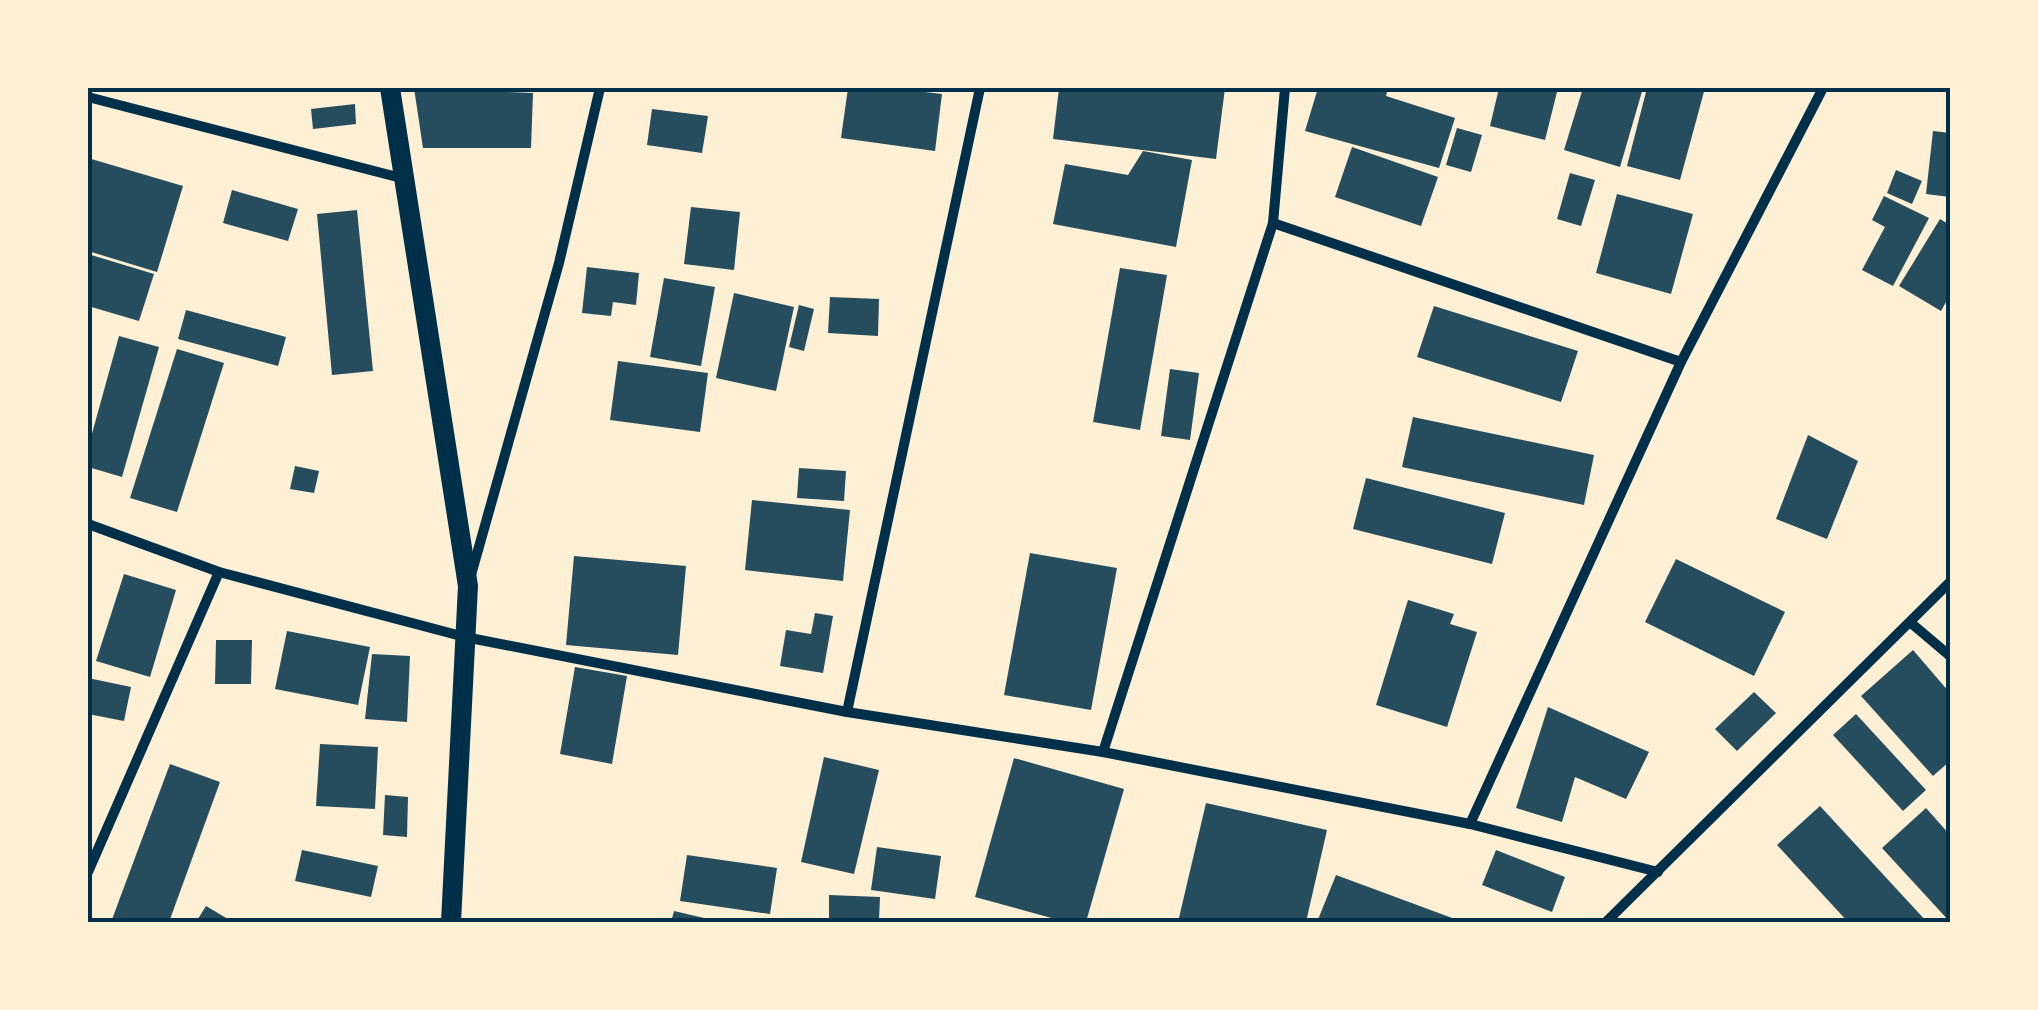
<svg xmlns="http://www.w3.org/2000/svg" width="2038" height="1010" font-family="Karla,sans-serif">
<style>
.building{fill:#264d5e}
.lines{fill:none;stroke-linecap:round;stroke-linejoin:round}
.minor{stroke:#003049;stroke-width:10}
.secondary{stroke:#003049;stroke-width:20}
.neatline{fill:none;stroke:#003049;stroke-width:4}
</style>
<rect width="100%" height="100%" fill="#fdf0d5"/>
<g class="building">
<polygon points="414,88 533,93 531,148 423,148"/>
<polygon points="848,88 891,88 942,94 935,151 841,138"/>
<polygon points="1059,88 1225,88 1216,159 1053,139"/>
<polygon points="1318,88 1388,88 1386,96 1455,118 1439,168 1305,131"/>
<polygon points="1499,88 1558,88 1545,140 1490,126"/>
<polygon points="1583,88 1643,88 1620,167 1564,150"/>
<polygon points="1647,88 1705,88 1680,180 1627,166"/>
<polygon points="355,104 356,124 313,129 311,109"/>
<polygon points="652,109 708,116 702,153 647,145"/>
<polygon points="1457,128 1482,135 1471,172 1446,165"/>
<polygon points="1933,131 1950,133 1950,197 1926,194"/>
<polygon points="1352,147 1438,177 1421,226 1335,197"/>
<polygon points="1143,151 1192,160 1176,247 1053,224 1065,164 1128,175"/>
<polygon points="88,158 183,186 157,272 88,251"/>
<polygon points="1896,170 1922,181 1912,204 1887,193"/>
<polygon points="1570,173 1595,180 1581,226 1557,219"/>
<polygon points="232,190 298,209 288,241 223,223"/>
<polygon points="1617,194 1693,214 1671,294 1596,273"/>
<polygon points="1884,196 1929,218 1893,286 1862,270 1885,227 1872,220"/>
<polygon points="691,207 740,212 734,270 684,264"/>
<polygon points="357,210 373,371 332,375 317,214"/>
<polygon points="1940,219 1950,225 1950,295 1941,311 1899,286"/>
<polygon points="88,254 154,274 139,321 88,306"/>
<polygon points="587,267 639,273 636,305 613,302 611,316 582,313"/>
<polygon points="1120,268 1167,275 1140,430 1093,422"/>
<polygon points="664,278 715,287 701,366 650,357"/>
<polygon points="734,293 794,307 776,391 716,378"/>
<polygon points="830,297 879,299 878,336 828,333"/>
<polygon points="799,305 814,309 804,351 789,347"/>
<polygon points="1434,306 1578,351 1561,402 1417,357"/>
<polygon points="186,310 286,337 278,366 178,339"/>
<polygon points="119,336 159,347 122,477 88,467 88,448"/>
<polygon points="177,349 224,363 177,512 130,498"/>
<polygon points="618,361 708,373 700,432 610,420"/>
<polygon points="1170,369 1199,373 1190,440 1161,436"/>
<polygon points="1413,417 1594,455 1584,505 1402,467"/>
<polygon points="1808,435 1858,461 1827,539 1776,519"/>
<polygon points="295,466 319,471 314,493 290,489"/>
<polygon points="799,468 846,471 844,501 797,498"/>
<polygon points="1366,478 1505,513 1492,564 1353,529"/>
<polygon points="752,500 850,510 843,581 745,570"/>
<polygon points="1030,553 1117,568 1091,710 1004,695"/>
<polygon points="574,556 686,566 678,655 566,645"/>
<polygon points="1676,559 1785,612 1754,676 1645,622"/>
<polygon points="124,574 176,590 150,677 96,661"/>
<polygon points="1408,600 1454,614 1450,624 1477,632 1447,727 1376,705"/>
<polygon points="815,613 833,616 823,673 780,666 786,630 811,634"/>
<polygon points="287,631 370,647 358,705 275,689"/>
<polygon points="216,640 252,640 251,684 215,684"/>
<polygon points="1913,650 1950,693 1950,761 1933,776 1861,696"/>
<polygon points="372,654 410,656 407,722 365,719"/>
<polygon points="575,667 627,676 612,764 560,754"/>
<polygon points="88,678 131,687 124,721 88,714"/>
<polygon points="1754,692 1776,713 1737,751 1715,729"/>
<polygon points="1548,707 1649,752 1626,799 1575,777 1562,822 1516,808"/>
<polygon points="1856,714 1926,790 1903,811 1833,735"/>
<polygon points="320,744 378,747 375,809 316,806"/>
<polygon points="824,757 879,770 854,874 801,862"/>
<polygon points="1014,758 1124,789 1086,922 1066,922 975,897"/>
<polygon points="170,764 220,782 169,922 111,922"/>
<polygon points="385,795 408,797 407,837 383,835"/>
<polygon points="1206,803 1327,830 1306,922 1178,922"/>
<polygon points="1820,806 1927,922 1848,922 1777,845"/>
<polygon points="1926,808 1950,835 1950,922 1882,848"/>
<polygon points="877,847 941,856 935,899 871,890"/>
<polygon points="302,850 378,866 371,897 295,881"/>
<polygon points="1496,850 1565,877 1552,912 1482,885"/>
<polygon points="687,855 777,868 770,914 680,901"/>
<polygon points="1336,875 1463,922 1317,922"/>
<polygon points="829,895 880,897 879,920 829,918"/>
<polygon points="206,906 233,922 196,922"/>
<polygon points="674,911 717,921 717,922 671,922"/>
</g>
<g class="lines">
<g class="minor">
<polyline points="88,97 405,179"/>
<polyline points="1273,223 1681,362"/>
<polyline points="88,524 219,572 465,637 847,712 1103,752 1470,824 1658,872"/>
<polyline points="471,575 559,263 600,88"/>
<polyline points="1911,623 1950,656"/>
<polyline points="847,712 980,88"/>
<polyline points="1103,752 1273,223 1285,88"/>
<polyline points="1470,824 1681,362 1823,88"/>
<polyline points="88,872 219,572"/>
<polyline points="1606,922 1950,582"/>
</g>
<polyline class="secondary" points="390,88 468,586 451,922"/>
</g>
<rect width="2038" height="1010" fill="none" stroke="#fdf0d5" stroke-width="180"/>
<rect x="90" y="90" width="1858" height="830" class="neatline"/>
</svg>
